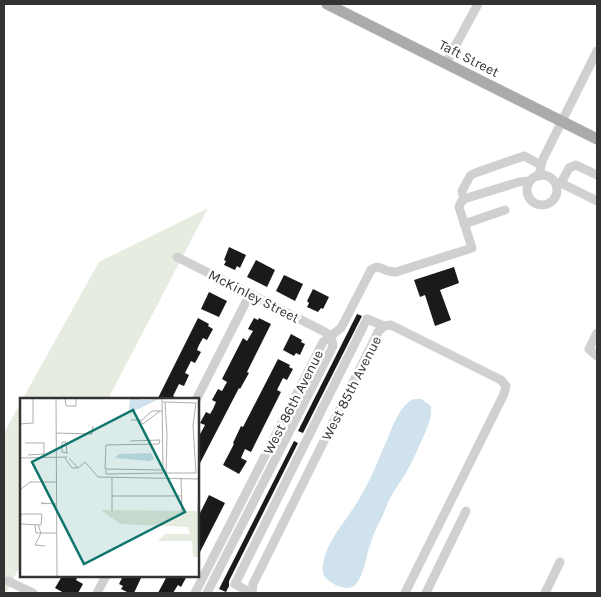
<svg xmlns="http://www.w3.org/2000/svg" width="601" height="597" font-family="Karla,sans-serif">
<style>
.green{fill:#e6ecdf}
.water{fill:#cfe2ee}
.building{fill:#1a1a1a}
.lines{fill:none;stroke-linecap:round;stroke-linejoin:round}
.minor{stroke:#d0d0d0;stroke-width:9}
.major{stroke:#ababab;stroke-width:11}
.labels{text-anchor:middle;stroke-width:5;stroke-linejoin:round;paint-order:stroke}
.street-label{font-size:14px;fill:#333;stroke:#fff}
.inset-road{fill:none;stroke:#adadad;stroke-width:1}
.view{fill:#0f766e;fill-opacity:0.15;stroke:#0f766e;stroke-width:2.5}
.inset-edge{fill:none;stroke:#333;stroke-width:2.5}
</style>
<rect width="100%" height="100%" fill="#fff"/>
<g class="green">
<polygon points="208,208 108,399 22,400 99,262"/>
<polygon points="21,402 21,564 6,593 4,593 4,433"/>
</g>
<path class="water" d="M414 399H421L431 406C432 417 428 426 424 435 418 448 413 461 406 473 401 481 396 488 391 496 388 502 385 510 382 517 377 526 373 535 370 545 366 556 364 575 356 584 349 593 332 585 326 578 322 574 322 569 323 564 327 540 346 521 358 501 371 480 379 458 389 435 394 423 401 404 414 399Z"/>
<g class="building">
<polygon points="229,247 246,255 240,268 237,266 235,270 224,265 226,261 224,260"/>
<polygon points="256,260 275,270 267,287 247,277"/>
<polygon points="454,267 459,283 440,290 451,320 435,326 425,295 420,297 414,280"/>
<polygon points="284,275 303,284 295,301 276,291"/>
<polygon points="313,289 329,297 323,309 321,308 318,312 307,307 309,303 307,301"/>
<polygon points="209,292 227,301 219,317 201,309"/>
<polygon points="357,314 362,316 303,433 298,431"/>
<polygon points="198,318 209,324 208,326 213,329 207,340 203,338 199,345 197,350 201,352 195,363 191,361 185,373 189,375 184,386 179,384 173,396 180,400 157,400"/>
<polygon points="254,318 258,320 259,318 271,324 247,372 249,373 240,389 239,388 198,467 198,438 205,425 200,423 206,412 210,414 213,409 216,402 212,400 218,389 222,391 227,382 222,379 243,338 247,341 253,331 248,329"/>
<polygon points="291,334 302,340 301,342 305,344 300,355 296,353 294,356 283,350"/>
<polygon points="278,359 290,365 289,367 293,369 287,380 283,378 277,390 281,392 251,452 245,449 241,458 247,461 239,474 223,465 234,444 233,443 241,426 243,427"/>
<polygon points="294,441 298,443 229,581 229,586 226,592 219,589"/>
<polygon points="209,495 225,503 198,556 198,517"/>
<polygon points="62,576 74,576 77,578 76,580 83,584 78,593 64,593 55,588"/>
<polygon points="123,576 136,576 141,578 134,593 129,593 121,589 123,586 119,584"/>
<polygon points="167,576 187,576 181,587 178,585 173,593 158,593"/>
</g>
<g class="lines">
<g class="minor">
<polyline points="446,63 478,4"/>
<circle cx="542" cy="190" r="15"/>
<polyline points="539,176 542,161 597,51"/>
<polyline points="557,183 561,183 597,201"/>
<polyline points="561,183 569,168 576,165 597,175"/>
<polyline points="464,199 462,191 470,176 475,173 524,156 541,165"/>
<polyline points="464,224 505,210"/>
<polyline points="177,257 323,331 331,336"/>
<polyline points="597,333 589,349 597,356"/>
<polyline points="196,400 250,294"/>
<polyline points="8,581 33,593"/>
<polyline points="97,593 106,576"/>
<path d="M195 593 323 342 341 328 371 270C378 264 381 269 388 271 389 271 395 272 396 272L472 248 459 207 461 202 464 199 519 182 530 181"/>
<polyline points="207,593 333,346 331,336"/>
<polyline points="251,593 235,584 367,319 384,326"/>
<polyline points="252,593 253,584 378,332 384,326 391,325 501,380 506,386 504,394 405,593"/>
<polyline points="426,593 466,511"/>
<polyline points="545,593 560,562"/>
</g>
<polyline class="major" points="327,4 597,139"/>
</g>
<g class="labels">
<g class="street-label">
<text transform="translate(469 58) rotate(27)" y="5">Taft Street</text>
<text transform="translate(254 296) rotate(27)" y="5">McKinley Street</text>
<text transform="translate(351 388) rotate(-63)" y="5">West 85th Avenue</text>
<text transform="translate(293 402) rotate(-63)" y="5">West 86th Avenue</text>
</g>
</g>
<g transform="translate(20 398)">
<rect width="179" height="179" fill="#fff"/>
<path d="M81 112 179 113V159H173L172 143H138L145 136H170L168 129 100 126Z" fill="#e6ecdf"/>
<path d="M110 0 124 2 139 1 114 13 109 11ZM131 55 134 61 129 63 95 60 99 56Z" fill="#cfe2ee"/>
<path class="inset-road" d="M36 0 37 179M45 0 46 8H56V0M142 0 143 72M143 4H145L147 37 146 75H176L173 27 176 5 145 4M111 22H122L132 13H143M120 23 123 26 140 13M0 26 13 25V0M36 35 72 36 73 28M140 42 139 46 86 47 85 71 143 72M110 43 140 42M5 45H24V60M47 55 42 54V44H46L47 56M8 57 24 56M0 60 47 59M45 60 52 70H58M49 60 58 70 65 64 78 79 179 81M86 72V76L143 75V72M161 80 162 114M0 92 10 84H36M92 98H162M26 106 21 105 36 106M92 113V80M178 113 179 90M22 116 21 127 0 126 1 116ZM15 127 16 135H21L18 127M25 148 15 147 21 135H37"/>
<path class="view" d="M113 12 165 114 64 166 12 64Z"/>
<rect width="179" height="179" class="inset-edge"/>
</g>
<rect width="601" height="597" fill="none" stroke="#333333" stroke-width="10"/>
</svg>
